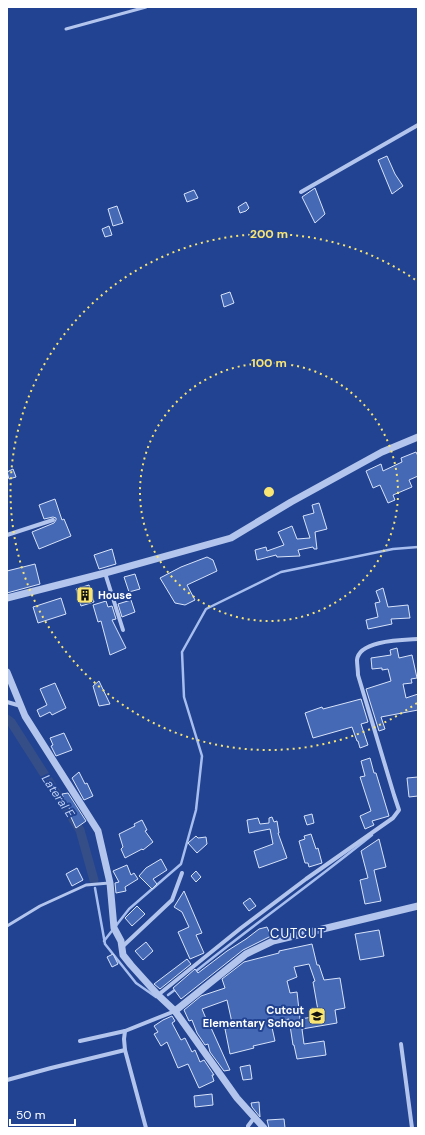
<svg xmlns="http://www.w3.org/2000/svg" width="425" height="1135" font-family="'DM Sans',sans-serif">
<style>
.lines{fill:none;stroke-linecap:round;stroke-linejoin:round}
.stream{stroke:#a7beee;stroke-width:2.5}
.canal{stroke:#354e88;stroke-width:9}
.building{fill:#4669b6;stroke:#d8e3f9;fill-rule:evenodd}
.service{stroke:#b3c5ed;stroke-width:3}
.minor{stroke:#b3c5ed;stroke-width:4}
.tertiary{stroke:#b3c5ed;stroke-width:7}
.ring{fill:none;stroke:#f9e574;stroke-width:2;stroke-dasharray:2 4}
.labels{text-anchor:middle;stroke-width:4;stroke-linejoin:round;paint-order:stroke}
.poi-label{font-size:11px;font-weight:bold;fill:#fff;stroke:#214391;text-anchor:start}
.water-label{font-size:12px;font-style:italic;fill:#bfd0f4;stroke:#214391}
.quarter-label{font-size:13px;letter-spacing:1px;fill:#fff;stroke:#214391}
.centre{fill:#f9e574;stroke:#214391;stroke-width:2}
.ring-label{font-size:12px;text-anchor:middle;font-weight:bold;fill:#f9e574;stroke:#214391;stroke-width:4;stroke-linejoin:round;paint-order:stroke}
</style>
<rect width="100%" height="100%" fill="#214391"/>
<g class="lines">
<g class="stream">
<polyline points="95,888 105,944 136,983 156,997"/>
<polyline points="104,941 129,909 181,864 196,810 202,756 184,697 182,652 206,609 281,572 393,549 418,547"/>
<path d="M195 972C253 925 314 882 372 835"/>
<polyline points="168,995 176,989"/>
</g>
<polyline class="canal" points="7,719 11,722 80,830 94,880"/>
</g>
<g class="building">
<polygon points="387,156 395,174 403,186 392,194 378,160"/>
<polygon points="315,188 325,214 315,223 302,197"/>
<polygon points="194,190 198,198 187,202 184,194"/>
<polygon points="246,202 249,208 246,211 240,213 238,207"/>
<polygon points="117,206 123,223 113,226 108,209"/>
<polygon points="109,226 112,235 105,237 102,229"/>
<polygon points="230,292 234,303 224,307 221,295"/>
<polygon points="416,452 418,456 418,476 409,480 412,487 393,495 395,500 388,503 380,485 373,488 366,471 381,464 383,471 402,462 401,458"/>
<polygon points="13,469 16,477 9,479 7,472"/>
<polygon points="55,499 62,520 64,519 71,536 39,549 32,532 54,523 56,520 56,518 53,517 44,519 39,505"/>
<polygon points="319,503 327,529 315,532 317,549 314,549 313,547 298,550 300,556 277,557 276,555 257,560 255,550 266,547 267,551 284,545 278,532 292,526 297,539 310,538 303,516 314,513 312,505"/>
<polygon points="112,549 116,564 99,569 94,555"/>
<polygon points="207,557 213,560 217,571 187,585 195,600 185,605 175,603 160,578 181,567"/>
<polygon points="35,564 40,584 7,593 7,571"/>
<polygon points="135,574 140,589 129,592 124,577"/>
<polygon points="89,585 94,602 81,606 76,589"/>
<polygon points="383,588 388,607 408,605 410,618 391,619 392,624 368,629 366,620 378,617 375,603 380,602 376,591"/>
<polygon points="61,598 66,614 38,623 33,607"/>
<polygon points="131,600 135,612 122,617 118,604"/>
<polygon points="106,601 108,607 112,606 116,619 112,620 126,648 110,655 101,621 98,622 93,605"/>
<polygon points="397,648 399,658 412,655 417,678 411,679 412,683 403,684 406,698 418,694 418,710 381,717 385,729 379,731 366,689 391,681 388,669 382,670 382,668 372,669 371,658 391,655 390,650"/>
<polygon points="99,681 110,704 99,706 93,686"/>
<polygon points="55,683 66,708 52,715 50,712 40,717 37,710 47,705 40,689"/>
<polygon points="361,699 368,722 361,724 368,745 360,748 358,741 357,741 352,727 313,738 305,713 322,707 323,709"/>
<polygon points="64,733 72,750 56,756 51,746 53,745 50,738"/>
<polygon points="370,758 374,773 376,773 389,816 372,821 374,825 365,829 360,816 371,811 360,777 365,776 361,761"/>
<polygon points="79,772 85,784 87,783 93,796 84,800 72,778"/>
<polygon points="418,777 418,796 409,797 407,778"/>
<polygon points="68,793 86,821 76,828 70,815 73,814 65,802 62,794"/>
<polygon points="312,814 314,823 307,825 304,816"/>
<polygon points="272,817 274,822 277,821 279,833 278,833 287,858 259,868 254,851 273,844 270,829 249,833 247,820 258,818 260,824 269,823 269,818"/>
<polygon points="142,820 147,830 145,831 153,842 143,850 142,849 125,858 121,849 123,847 119,834 135,826 134,824"/>
<polygon points="311,834 316,849 318,848 322,863 309,867 308,863 305,863 299,841 305,839 304,836"/>
<polygon points="196,836 198,838 206,837 207,844 197,853 188,843"/>
<polygon points="379,839 386,867 374,870 381,901 365,904 360,880 368,878 361,851"/>
<polygon points="161,859 167,870 153,879 157,884 152,889 139,876 146,868"/>
<polygon points="127,865 131,875 134,873 138,879 125,887 126,891 116,893 115,883 119,882 113,871"/>
<polygon points="77,868 83,880 72,886 66,874"/>
<polygon points="196,871 201,877 196,882 191,876"/>
<polygon points="184,891 202,933 196,935 204,953 190,959 178,932 189,927 182,912 174,907"/>
<polygon points="250,898 256,906 249,911 243,903"/>
<polygon points="137,906 145,914 132,926 125,918"/>
<polygon points="267,927 271,936 243,950 181,999 173,988 195,969 198,973 227,951 246,939 259,929"/>
<polygon points="379,930 384,956 360,960 355,934"/>
<polygon points="146,942 153,951 143,960 135,951"/>
<path d="M312 944 317 965H319L324 980 340 978 345 1008 335 1010 337 1023 302 1029 304 1044 324 1041 326 1055 297 1059 294 1045H293L289 1019 271 1023 275 1041 253 1046 254 1048 230 1054 225 1029 233 1027 227 1000 202 1009 207 1021H208L230 1070 224 1071 210 1052 208 1044 205 1045 197 1033 192 1020 189 1021 184 1010 201 996 225 988 222 979 244 962 279 953V951ZM309 964 315 981 313 982 319 1016 300 1019 297 992 290 993 287 981 297 977 294 967Z"/>
<polygon points="113,954 118,964 112,967 107,957"/>
<polygon points="187,959 191,964 160,989 154,984"/>
<polygon points="172,1016 175,1021 172,1023 181,1040 185,1038 192,1052 195,1050 200,1062 204,1060 214,1075 212,1075 214,1081 199,1088 188,1064 178,1068 167,1042 161,1046 154,1034 158,1032 154,1026 163,1020"/>
<polygon points="250,1065 252,1079 243,1080 240,1067"/>
<polygon points="212,1094 213,1105 195,1107 194,1096"/>
<polygon points="259,1102 260,1117 252,1107 251,1103"/>
<polygon points="284,1119 285,1128 269,1128 267,1120"/>
</g>
<g class="lines">
<g class="service">
<polyline points="66,29 146,7"/>
<polyline points="7,926 40,906 86,885 109,883"/>
</g>
<g class="minor">
<polyline points="301,192 418,125"/>
<polyline points="7,535 53,520"/>
<polyline points="105,573 123,630"/>
<polyline points="7,702 21,706"/>
<polyline points="122,947 172,900 182,873"/>
<path d="M158 995 241 928 306 879 393 818 399 810 394 795 358 675C358 670 357 664 357 660 359 640 403 640 418 639"/>
<polyline points="125,1031 124,1039 125,1050 146,1128"/>
<polyline points="80,1041 125,1031 175,1011"/>
<polyline points="401,1044 412,1128"/>
<polyline points="7,1080 51,1068 125,1050"/>
<polyline points="248,1128 248,1126 254,1118"/>
</g>
<g class="tertiary">
<polyline points="7,598 105,573 231,538 291,502 382,452 418,437"/>
<polyline points="7,672 25,716 98,831 110,883 114,928 121,941 123,955 131,965 158,995 175,1011 237,1098 264,1128"/>
<polyline points="175,1011 246,954 273,941 418,906"/>
</g>
</g>
<g class="ring">
<circle cx="269" cy="492" r="129"/>
<path d="M417 703A258 258 0 1 1 417 281"/>
</g>
<defs>
<symbol id="building-square" viewBox="-11 -11 22 22"><rect x="-9" y="-9" width="18" height="18" rx="4" fill="#f9e574" stroke="#214391"/><path d="M-4-6H4V6H1V3H-1V6H-4ZM-2.5-4.3h1.7v1.8h-1.7ZM.8-4.3h1.7v1.8H.8ZM-2.5-1h1.7V.8h-1.7ZM.8-1h1.7V.8H.8Z" fill="#111"/></symbol>
<symbol id="school-square" viewBox="-11 -11 22 22"><rect x="-9" y="-9" width="18" height="18" rx="4" fill="#f9e574" stroke="#214391"/><path d="M0-5L7-2L0 1L-7-2ZM-4 1L0 2.5L4 1V4Q0 6-4 4Z" fill="#111"/></symbol>
</defs>
<g fill-rule="evenodd">
<use href="#building-square" x="75" y="585" width="20" height="20"/>
<use href="#school-square" x="307" y="1006" width="20" height="20"/>
</g>
<g class="labels">
<g class="poi-label">
<text x="98" y="599">House</text>
<text x="304" y="1014" text-anchor="end">Cutcut<tspan x="304" dy="13">Elementary School</tspan></text>
</g>
<g class="water-label">
<text transform="translate(58 796) rotate(56)" y="4">Lateral E</text>
</g>
<g class="quarter-label">
<text x="298" y="938">CUTCUT</text>
</g>
</g>
<circle cx="269" cy="492" r="6" class="centre"/>
<g class="ring-label">
<text x="269" y="238">200 m</text>
<text x="269" y="367">100 m</text>
</g>
<rect width="425" height="1135" fill="none" stroke="#ffffff" stroke-width="16"/>
<path d="M10 1119v6h65v-6" fill="none" stroke="#ffffff" stroke-width="2"/>
<text x="16" y="1119" font-size="12" fill="#ffffff" stroke="#214391" stroke-width="3" paint-order="stroke">50 m</text>
</svg>
